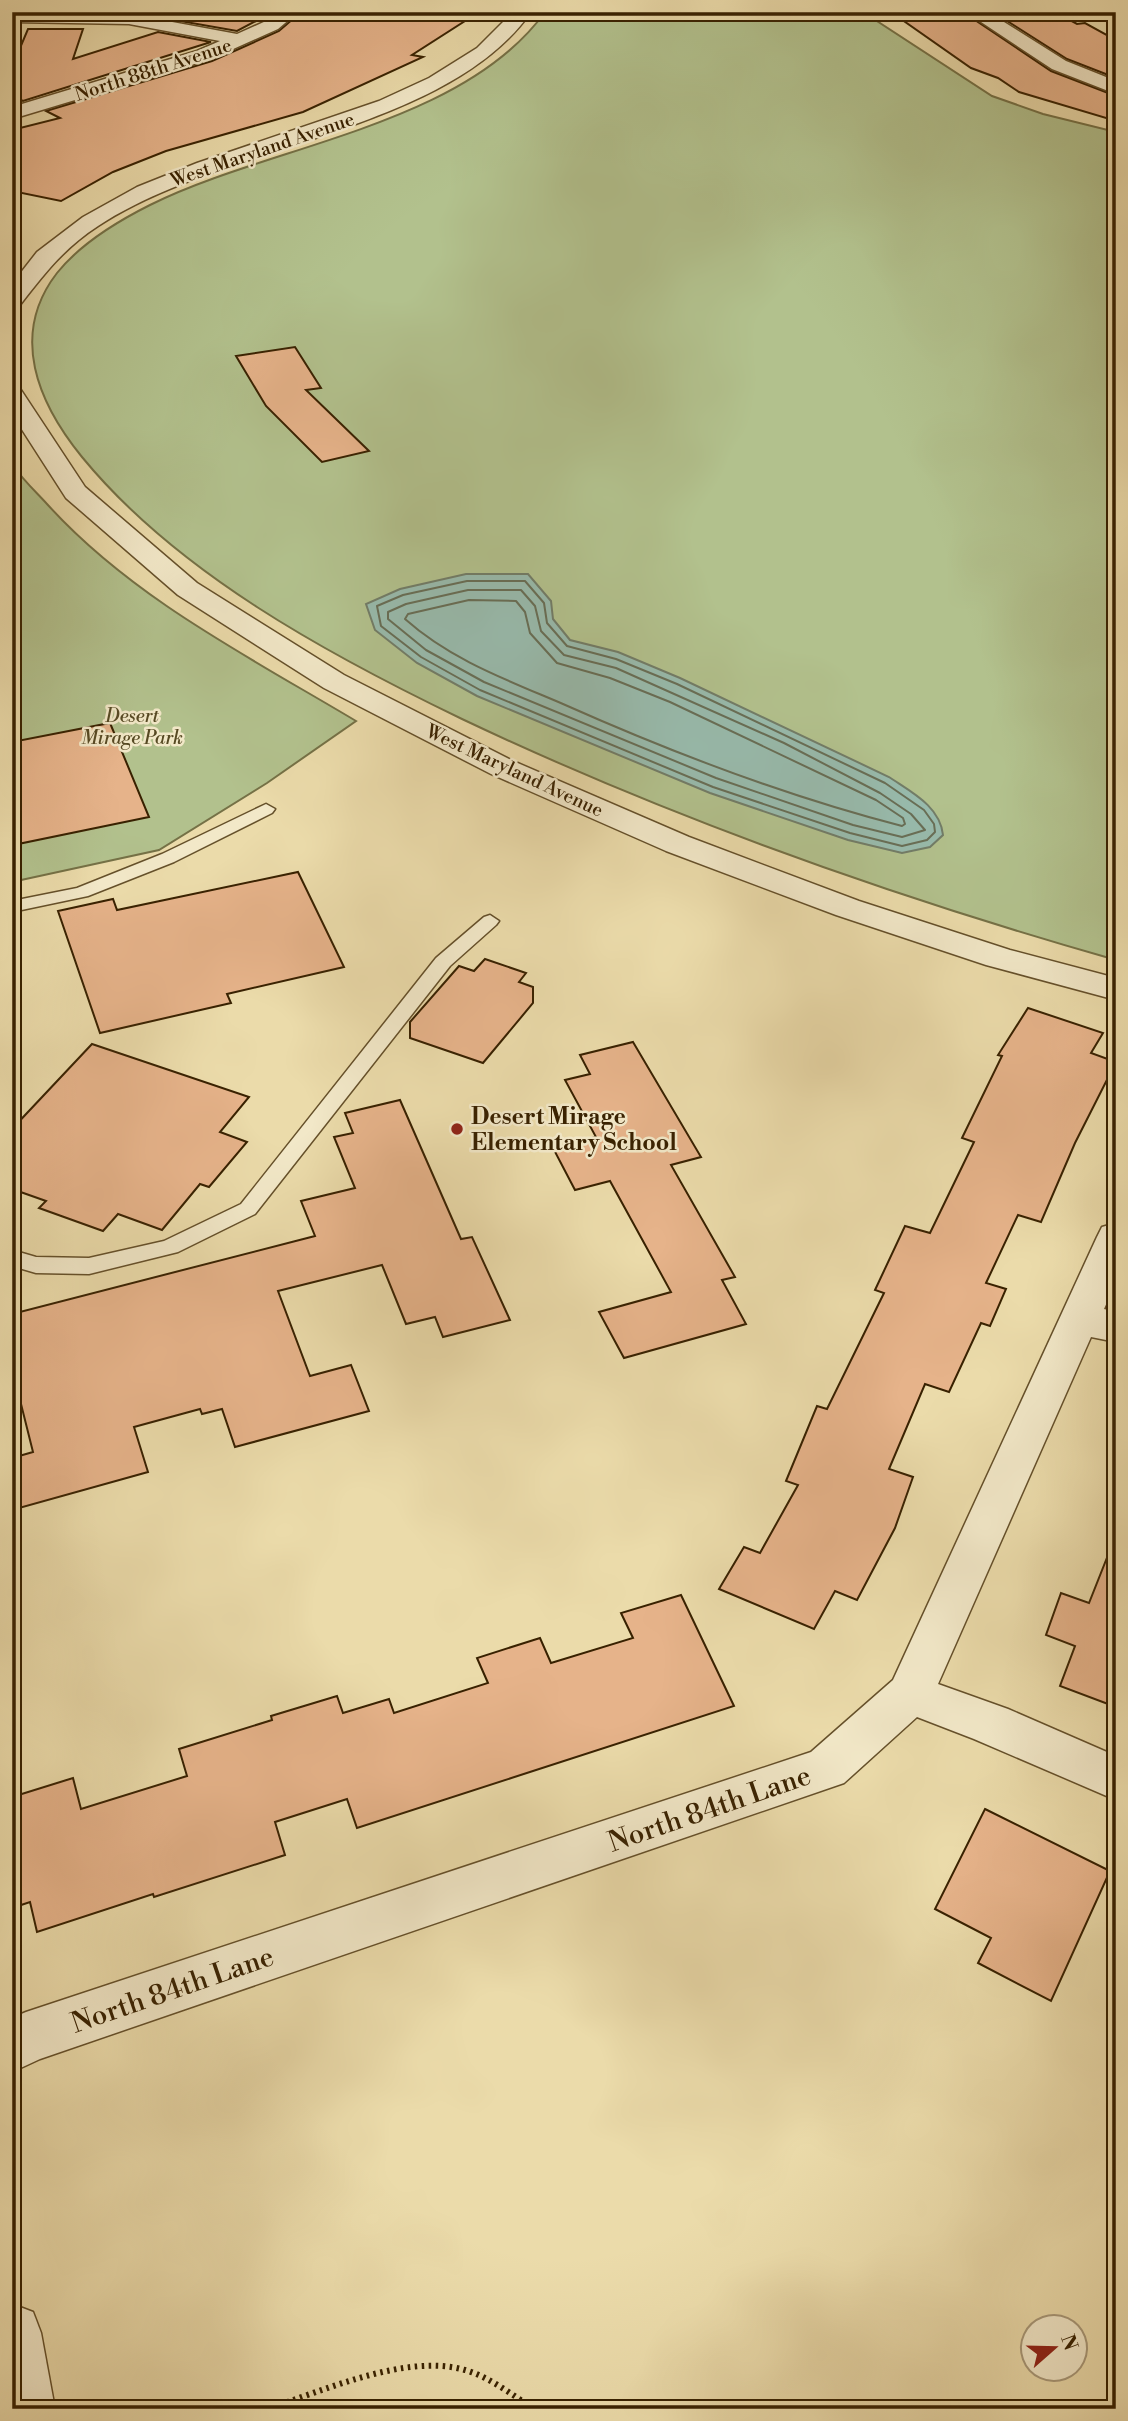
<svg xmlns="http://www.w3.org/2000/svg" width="1128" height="2421" font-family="'Libre Bodoni',serif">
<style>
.green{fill:#b2c18d;stroke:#757146;stroke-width:2}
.water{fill:#98bbad;stroke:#727d68;stroke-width:2}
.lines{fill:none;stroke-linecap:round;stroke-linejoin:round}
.shore{stroke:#686e56;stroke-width:2}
.building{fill:#e6b38a;stroke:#382100;stroke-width:2}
.service-casing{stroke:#65502a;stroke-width:3}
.minor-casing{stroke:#65502a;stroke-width:3}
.path{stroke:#382100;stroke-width:6;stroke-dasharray:2.5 4.5;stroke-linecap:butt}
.service{fill:#f2e8c8;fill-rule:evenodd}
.minor{fill:#f2e8c8;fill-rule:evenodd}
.poi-dot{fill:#8f2418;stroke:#f2e8c8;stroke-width:2.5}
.labels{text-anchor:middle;stroke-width:5;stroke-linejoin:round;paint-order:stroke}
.far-street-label{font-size:19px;fill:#382100;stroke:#f2e8c8}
.far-park-label{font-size:19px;font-style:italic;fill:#564923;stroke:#f2e8c8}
.poi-label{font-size:23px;font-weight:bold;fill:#382100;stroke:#f2e8c8;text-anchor:start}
.near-street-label{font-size:28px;fill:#382100;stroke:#f2e8c8}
</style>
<rect width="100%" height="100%" fill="#ebdbaa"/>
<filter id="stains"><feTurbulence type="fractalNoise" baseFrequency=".00286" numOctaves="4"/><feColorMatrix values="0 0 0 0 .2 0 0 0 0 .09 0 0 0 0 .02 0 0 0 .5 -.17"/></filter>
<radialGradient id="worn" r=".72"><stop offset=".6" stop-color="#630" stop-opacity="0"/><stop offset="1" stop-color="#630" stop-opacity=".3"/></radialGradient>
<g class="green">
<path d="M545 12H863L992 96 1043 114 1116 132V960C891 896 673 819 462 719 329 655 177 573 82 457 38 403 9 335 57 273 81 243 116 222 150 205 270 145 463 126 545 12Z"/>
<path d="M12 464C22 479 36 492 47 504 132 598 249 657 356 721L267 783 159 850 12 882Z"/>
</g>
<path class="water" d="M466 574H528L551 601 553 619 570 640 618 652 680 678 889 777C911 792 940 806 943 835L930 847 902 853 848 840 710 793 477 696 417 663 375 630 366 604 400 589Z"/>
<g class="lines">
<g class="shore">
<polygon points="467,581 525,581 544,603 547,623 567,646 616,659 677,684 885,783 924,810 934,824 935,832 927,840 902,846 850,833 713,787 480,690 421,657 381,626 377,606 403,595"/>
<polygon points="468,590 521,590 535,606 541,631 564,655 616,668 784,743 880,793 911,814 925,830 902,837 853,825 716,778 484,682 426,650 388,619 388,612 406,604"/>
<path d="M469 600 516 601 525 612 530 633 557 663 610 678 670 702 876 800 903 818 905 824 902 826C785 796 673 753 563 704 507 680 451 660 405 619L408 614Z"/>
</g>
</g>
<g class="building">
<polygon points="194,12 273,12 237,31 180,21"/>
<polygon points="301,12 370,12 417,16 420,12 479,12 412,55 423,57 303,112 166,151 113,172 61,201 12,191 12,130 60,118 46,111 212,61 279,31"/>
<polygon points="891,12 963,12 1051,71 1116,96 1116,121 1019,92 998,78 971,68"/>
<polygon points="993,12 1055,12 1077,24 1085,23 1116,40 1116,78 1067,59"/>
<polygon points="28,29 83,29 73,59 158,32 211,42 23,101 12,96 12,67"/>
<polygon points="295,347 321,388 306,390 369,451 322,462 266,406 236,356"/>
<polygon points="110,723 149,817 18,844 12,828 12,742"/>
<polygon points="298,872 344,967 227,994 231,1003 100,1033 58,911 113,899 117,910"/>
<polygon points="485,959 526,973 519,982 533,987 533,1003 483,1063 410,1038 410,1022 459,966 474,971"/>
<polygon points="1028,1008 1103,1033 1091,1053 1116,1062 1075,1143 1041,1222 1018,1215 986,1283 1006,1289 990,1326 981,1323 949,1392 925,1384 889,1469 913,1477 895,1528 857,1600 835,1591 814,1629 719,1589 744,1547 760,1553 798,1485 786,1481 817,1406 827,1409 884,1293 875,1290 905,1226 930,1233 974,1142 962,1138 1002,1056 998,1055"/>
<polygon points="633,1042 701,1157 671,1165 735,1277 722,1280 746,1324 624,1358 599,1312 671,1292 610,1181 575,1190 553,1148 596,1137 565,1080 590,1074 580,1055"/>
<polygon points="92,1044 249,1097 220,1132 247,1142 209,1187 200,1184 162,1230 118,1214 103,1231 39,1208 46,1201 12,1189 12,1129"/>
<polygon points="400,1100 461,1239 472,1237 510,1320 443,1337 435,1317 406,1324 382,1265 278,1291 310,1376 351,1365 369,1411 235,1447 222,1409 202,1414 200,1409 134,1427 148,1472 12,1510 12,1458 33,1452 12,1368 12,1314 315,1236 301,1201 355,1188 334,1137 353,1133 345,1113"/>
<polygon points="1114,1540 1116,1540 1116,1707 1060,1686 1075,1646 1046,1635 1061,1593 1089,1603"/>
<polygon points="681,1595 734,1706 357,1828 347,1799 275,1822 285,1855 154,1897 153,1894 37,1932 30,1902 12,1908 12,1797 73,1778 81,1809 187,1776 179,1749 272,1720 271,1716 337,1696 343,1713 389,1699 394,1713 488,1683 477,1658 540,1638 551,1663 633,1638 621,1613"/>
<polygon points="985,1809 1110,1871 1051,2001 978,1963 991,1938 935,1909"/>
</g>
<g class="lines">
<defs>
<g id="service">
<polygon points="266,804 275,809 272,813 174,862 88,896 12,912 12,901 77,888 162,854"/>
<polygon points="490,915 499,921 496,925 450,966 255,1214 178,1252 89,1274 36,1273 12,1266 12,1250 36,1257 89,1258 164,1241 241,1204 436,958 484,917"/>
</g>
<g id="minor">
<polygon points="12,12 129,14 237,34 266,21 277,12 298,12 278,29 211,59 12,119 12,107 197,51 220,41 129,24 12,22"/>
<path d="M513 12H531C446 133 221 144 98 226 64 248 44 274 20 305L12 307V284L37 252 83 217 137 187 197 163 379 101 429 78 477 48Z"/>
<polygon points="966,12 988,12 1066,61 1116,81 1116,94 1052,69"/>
<polygon points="12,388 21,390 85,487 197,583 344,675 513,761 689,837 859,901 1010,950 1116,978 1116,1000 986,965 836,915 666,851 491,774 324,688 178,595 66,498 12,414"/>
<polygon points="1116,1223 1116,1282 1104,1309 1116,1312 1116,1342 1091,1337 938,1684 1008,1709 1116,1756 1116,1800 974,1739 917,1717 844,1783 40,2059 12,2072 12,2018 26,2012 811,1752 893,1680 1097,1237 1102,1227"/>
<polygon points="12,2304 33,2312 41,2333 55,2409 12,2409"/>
</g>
</defs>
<use href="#service" class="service-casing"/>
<use href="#minor" class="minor-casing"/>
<path class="path" d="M267 2409C323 2391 406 2353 465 2370 490 2377 513 2396 535 2409"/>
<use href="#service" class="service"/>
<use href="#minor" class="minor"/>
</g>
<circle class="poi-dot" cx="457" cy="1129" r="7"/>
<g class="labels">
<g class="far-street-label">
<text transform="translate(153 69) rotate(-18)" y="7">North 88th Avenue</text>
<text transform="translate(262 149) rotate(-19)" y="7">West Maryland Avenue</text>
<text transform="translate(515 770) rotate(25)" y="7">West Maryland Avenue</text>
</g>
<g class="far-park-label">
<text x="132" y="722">Desert<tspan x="132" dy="22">Mirage Park</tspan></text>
</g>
<g class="poi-label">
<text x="471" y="1124">Desert Mirage<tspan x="471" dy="26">Elementary School</tspan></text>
</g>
<g class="near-street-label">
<text transform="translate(709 1808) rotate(-19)" y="10">North 84th Lane</text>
<text transform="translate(172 1989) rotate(-19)" y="10">North 84th Lane</text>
</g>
</g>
<rect width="1128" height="2421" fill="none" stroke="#ebdbaa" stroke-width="42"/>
<rect x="14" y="14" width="1100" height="2393" fill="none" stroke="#382100" stroke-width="3.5"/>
<rect x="21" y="21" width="1086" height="2379" fill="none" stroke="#382100" stroke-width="2"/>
<g transform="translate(1054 2348) rotate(70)"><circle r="33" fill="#f2e8c8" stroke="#a89878" stroke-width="2"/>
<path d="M0-5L12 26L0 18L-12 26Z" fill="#8f2418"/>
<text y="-10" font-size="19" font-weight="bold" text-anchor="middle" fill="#382100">N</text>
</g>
<rect width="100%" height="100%" filter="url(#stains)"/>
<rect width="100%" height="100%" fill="url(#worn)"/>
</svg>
